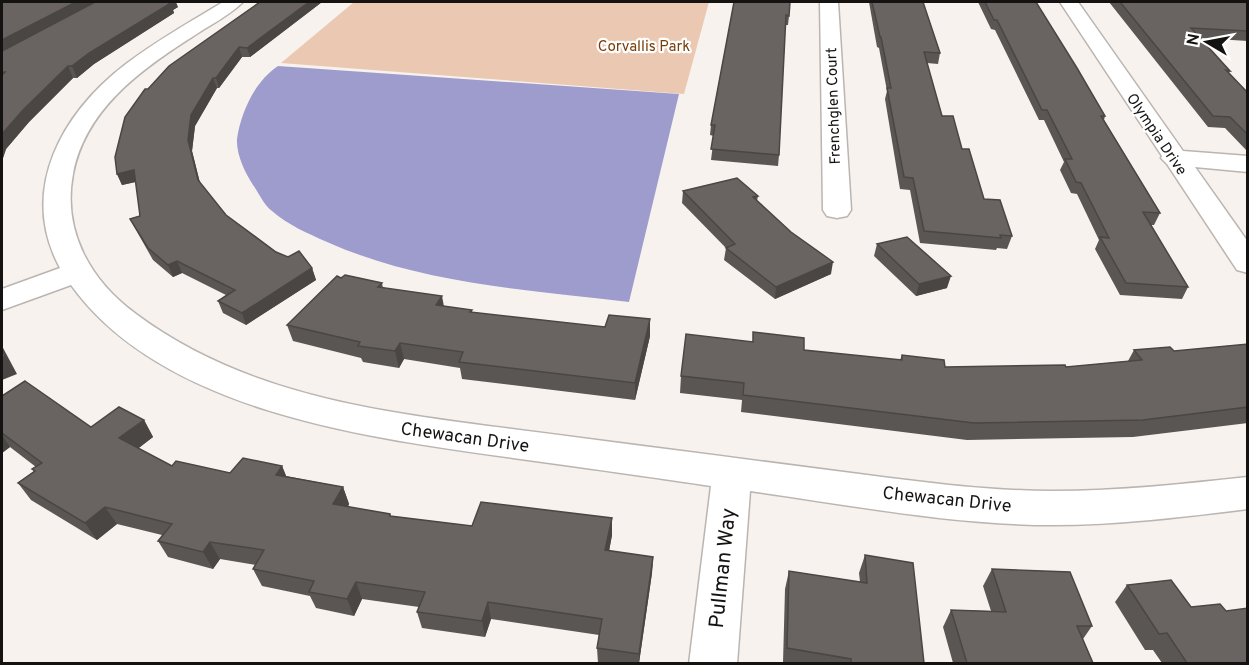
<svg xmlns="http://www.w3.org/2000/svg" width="1249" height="665" font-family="Overpass,sans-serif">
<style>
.green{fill:#ebc8b2}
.water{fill:#9e9ccd}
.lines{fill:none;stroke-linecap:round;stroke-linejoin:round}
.minor-casing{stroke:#bab5b1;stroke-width:3}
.path{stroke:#ada8a6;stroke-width:2;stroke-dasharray:4 1.5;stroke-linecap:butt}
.minor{fill:#fff;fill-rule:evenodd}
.wall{fill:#5a5653}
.shaded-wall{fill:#4a4644}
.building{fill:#696461;stroke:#4a4644;stroke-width:1.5}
.labels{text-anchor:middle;stroke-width:4.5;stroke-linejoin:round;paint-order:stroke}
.far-park-label{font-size:15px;fill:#783d08;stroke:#fff}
.far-street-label{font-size:15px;fill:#151312;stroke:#fff}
.street-label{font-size:18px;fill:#151312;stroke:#fff}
.near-street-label{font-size:21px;fill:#151312;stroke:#fff}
</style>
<rect width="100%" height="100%" fill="#f8f2ef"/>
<polygon class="green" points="354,2 709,2 684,94 281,63"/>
<path class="water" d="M278 66 679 94 629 302C527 290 422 284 327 242 307 233 288 225 272 211 264 205 259 193 253 185 245 173 236 154 237 139 241 112 255 81 278 66Z"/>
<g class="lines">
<defs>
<g id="minor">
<path d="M223 2H243C229 16 208 26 192 37 140 70 85 110 73 174 62 232 91 281 136 314 239 391 365 410 488 426 553 434 617 443 682 451 743 459 805 467 867 475 929 483 991 491 1053 491 1119 491 1183 484 1248 477V509C1183 517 1118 525 1053 525 952 525 850 505 750 491L737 664H689L711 486C645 476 579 467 513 458 369 438 162 412 71 285L2 310V289L60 268C18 190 62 113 126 64 156 41 190 22 223 2Z"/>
<polygon points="820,2 838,2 851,210 847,216 837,218 827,216 823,210"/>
<polygon points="1060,2 1078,2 1183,151 1248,156 1248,172 1195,167 1248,242 1248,273 1237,270 1167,164 1161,158 1162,156"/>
</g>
</defs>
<use href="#minor" class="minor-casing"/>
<polyline class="path" points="592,2 626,2"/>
<use href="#minor" class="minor"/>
</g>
<g class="wall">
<polygon points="2,2 178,7 173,10 174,13 94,64 77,78 73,78 29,122 6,149 2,161"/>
<polygon points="260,2 322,2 250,57 242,57 219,88 217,88 195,126 192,151 200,183 226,215 276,252 312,268 316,280 246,325 223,313 218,301 226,295 182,273 173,277 153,260 136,230 130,219 140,216 136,182 122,185 117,174"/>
<polygon points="734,2 789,16 788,25 785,25 779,155 778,166 711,160 714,136 710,135 711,125"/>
<polygon points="869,2 923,2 940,53 938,64 927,63 942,116 962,149 984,199 1012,236 1007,249 997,248 996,250 920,243 910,190 900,189 885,99 887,91 879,48 877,47"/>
<polygon points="978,2 1036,2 1105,116 1104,120 1160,213 1154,225 1151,225 1188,287 1182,299 1120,295 1095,249 1099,240 1077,194 1071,193 1060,170 1064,162 1044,120 1039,120 995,30 991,29"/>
<polygon points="1109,2 1248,2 1248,41 1200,38 1230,71 1229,73 1248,93 1248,152 1225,128 1208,127"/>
<polygon points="683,191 758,196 757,201 831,274 775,299 724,260 726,248 682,203"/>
<polygon points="877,244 947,288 916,296 874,256"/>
<polygon points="382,283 383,288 444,306 472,310 472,312 650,336 635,400 462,379 460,368 404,359 399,368 363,362 361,358 293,341 287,325"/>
<polygon points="1248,344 1248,423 1133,437 967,440 741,412 742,400 680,393 681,376 804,350 900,360 902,355 945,367 1066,367 1128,361 1134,350 1174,351"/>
<polygon points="2,396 91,427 144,420 153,437 138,448 172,466 230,473 282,466 286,476 343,487 349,504 348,507 390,514 391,516 472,526 612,518 612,535 609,551 653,557 652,573 639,663 598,663 597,648 599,635 491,619 485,637 422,628 417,612 419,607 362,599 354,616 316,608 310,596 262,586 253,569 256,565 220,559 213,569 168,557 158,541 162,535 117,524 97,540 31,500 18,483 34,471 32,469 36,467 10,447 2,453"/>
<polygon points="865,555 924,663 783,663 785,589 789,571 860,582 859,573"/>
<polygon points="992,569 1092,626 1083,639 1093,663 953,663 943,627 951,610 991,611 983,586"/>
<polygon points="1127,585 1191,607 1248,663 1162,663 1153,650 1145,650 1115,602"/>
</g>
<g class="shaded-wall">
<polygon points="76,2 97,2 2,54 2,40"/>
<polygon points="167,2 176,2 178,7 173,10 174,13 94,64 77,78 72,66 89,53"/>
<polygon points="309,2 322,2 250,57 247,48"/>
<polygon points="239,47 242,57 219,88 216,78"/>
<polygon points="68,66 73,78 29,122 6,149 2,161 2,134 23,110"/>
<polygon points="213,78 217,88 195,126 192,151 202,191 198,180 188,140 191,115"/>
<polygon points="134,170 139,181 122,185 117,174"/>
<polygon points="177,261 182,273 173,277 168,265"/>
<polygon points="833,262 831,274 775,299 776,287"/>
<polygon points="312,268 316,280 246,325 242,313"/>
<polygon points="951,276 947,288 916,296 919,284"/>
<polygon points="442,296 445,312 436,305"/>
<polygon points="650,319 650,336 635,400 635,383"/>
<polygon points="400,343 404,359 399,368 395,351"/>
<polygon points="2,346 17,374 2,380"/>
<polygon points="144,420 153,437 130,455 119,438"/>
<polygon points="2,435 10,447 2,453"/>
<polygon points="282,466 289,483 276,475"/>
<polygon points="343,487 349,504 340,521 333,504"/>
<polygon points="105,507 117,524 97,540 85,523"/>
<polygon points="612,518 612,535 606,567 605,550"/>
<polygon points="210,542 220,559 213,569 203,552"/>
<polygon points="653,557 652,573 639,663 639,654"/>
<polygon points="356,582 362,599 354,616 347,599"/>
<polygon points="488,602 491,619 485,637 482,621"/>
</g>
<g class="building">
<polygon points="2,2 76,2 2,40"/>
<polygon points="95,2 167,2 166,2 171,3 89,53 72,66 68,66 23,110 2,134 2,75 5,72 2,72 2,51"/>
<polygon points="260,2 309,2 247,48 239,47 216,78 213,78 191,115 188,140 198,180 226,215 276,252 288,257 299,251 312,268 242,313 218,301 235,290 177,261 168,265 148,248 130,219 140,216 134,170 117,174 115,157 125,117 145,89 148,89 169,66"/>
<polygon points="734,2 790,2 789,16 786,15 779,155 711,149 715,125 711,125"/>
<polygon points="872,2 923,2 940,53 924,52 942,116 953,116 962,149 969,149 984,199 1000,200 1012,236 1000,235 1001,238 924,231 913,178 904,177 887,88 891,88 881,37 880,37"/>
<polygon points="985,2 1036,2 1077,68 1105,116 1101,116 1160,213 1143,212 1188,287 1126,283 1100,237 1109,238 1081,183 1076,182 1065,159 1072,159 1047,110 1042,110 997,20 994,20"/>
<polygon points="1120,2 1248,2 1248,31 1191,28 1230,71 1226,70 1248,93 1248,135 1230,117 1213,116"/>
<polygon points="737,178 758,196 753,197 791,232 833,262 776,287 726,248 735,244 683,191"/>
<polygon points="907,237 951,276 919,284 877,244"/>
<polygon points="345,275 382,283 378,287 442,296 436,305 472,310 470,312 605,327 609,315 650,319 635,383 459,362 463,352 400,343 395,351 358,346 360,342 287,325 337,276 341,278"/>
<polygon points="753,332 804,338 804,350 902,360 902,355 944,360 945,367 1065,365 1066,367 1142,360 1134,350 1170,347 1174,351 1248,344 1248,407 1143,420 974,423 743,395 744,383 681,376 686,334 753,342"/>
<polygon points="2,349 5,356 2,358"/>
<polygon points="25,381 91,427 119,407 144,420 119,438 172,466 176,461 230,473 243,458 282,466 276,475 343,487 333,504 390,514 390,516 472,526 481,502 612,518 605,550 653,557 639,654 597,648 602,619 488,602 482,621 417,612 425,592 356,582 347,599 309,592 314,581 253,569 264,550 210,542 203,552 158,541 172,524 105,507 85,523 18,483 35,471 32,469 42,463 2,433 2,396"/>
<polygon points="865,555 913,563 924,663 851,663 851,659 787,648 789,571 867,583"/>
<polygon points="992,569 1070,572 1092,626 1077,626 1093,663 967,663 951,610 1006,612"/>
<polygon points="1171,580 1191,607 1220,604 1226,611 1248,608 1248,663 1187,663 1167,633 1159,634 1127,585"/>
</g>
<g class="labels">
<g class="far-park-label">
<text x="644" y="51">Corvallis Park</text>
</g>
<g class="far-street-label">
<text transform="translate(833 106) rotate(-92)" y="5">Frenchglen Court</text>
<text transform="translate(1157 134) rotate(56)" y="5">Olympia Drive</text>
</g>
<g class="street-label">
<text transform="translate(465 437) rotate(8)" y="6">Chewacan Drive</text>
<text transform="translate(947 499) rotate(6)" y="6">Chewacan Drive</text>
</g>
<g class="near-street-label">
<text transform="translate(722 568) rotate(-84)" y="7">Pullman Way</text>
</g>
</g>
<rect width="1249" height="665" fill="none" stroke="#151312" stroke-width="6"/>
<g transform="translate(1207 42) rotate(280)" stroke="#ffffff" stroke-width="4.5" paint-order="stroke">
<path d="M0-4.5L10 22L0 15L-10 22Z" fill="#151312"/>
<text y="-9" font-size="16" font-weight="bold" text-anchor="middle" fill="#151312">N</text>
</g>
</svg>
